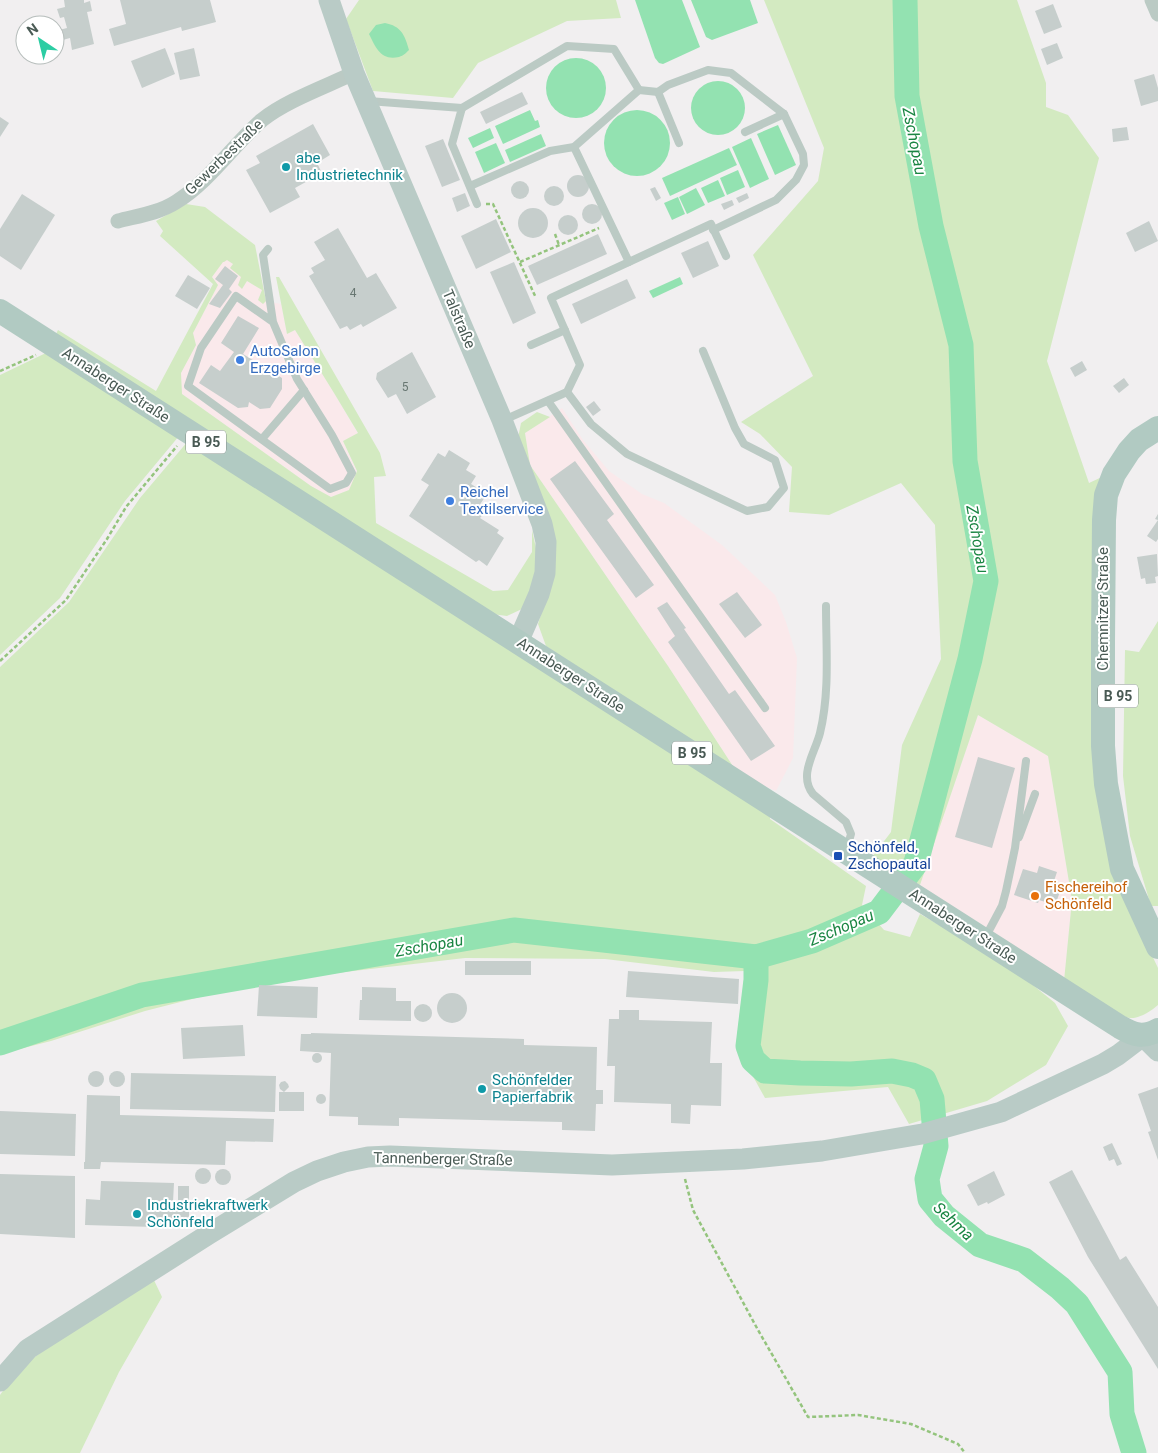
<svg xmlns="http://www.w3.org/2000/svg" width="1158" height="1453" font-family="Roboto,sans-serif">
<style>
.commercial{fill:#fae9eb}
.green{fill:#d3eac1}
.water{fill:#93e2b1}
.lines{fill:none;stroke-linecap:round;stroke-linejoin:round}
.river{stroke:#93e2b1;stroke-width:25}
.building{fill:#c6cecc}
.path{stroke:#94c47d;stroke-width:2.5;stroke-dasharray:4 2.5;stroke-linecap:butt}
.service{stroke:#bbcac4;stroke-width:8}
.minor{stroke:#bbcac4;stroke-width:15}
.secondary{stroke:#b9cbc6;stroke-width:21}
.primary{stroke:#b1cac2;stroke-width:24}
.culture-dot{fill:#0f9aa8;stroke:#fff;stroke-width:2}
.shop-dot{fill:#3f7fe0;stroke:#fff;stroke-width:2}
.transit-dot{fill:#1a4fb4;stroke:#fff;stroke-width:2}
.food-dot{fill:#e8710a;stroke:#fff;stroke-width:2}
.labels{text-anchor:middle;stroke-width:4;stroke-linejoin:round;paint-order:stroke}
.number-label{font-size:12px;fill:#687772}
.shield{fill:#fff;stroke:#808c87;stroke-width:1}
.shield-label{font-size:14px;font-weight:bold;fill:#495a54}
.street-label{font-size:15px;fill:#495a54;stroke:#fff}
.culture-label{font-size:15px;fill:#0d838f;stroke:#fff;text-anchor:start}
.shop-label{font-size:15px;fill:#366cbe;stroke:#fff;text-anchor:start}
.transit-label{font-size:15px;fill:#164399;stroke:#fff;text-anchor:start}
.food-label{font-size:15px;fill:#c56008;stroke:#fff;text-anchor:start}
.water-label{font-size:16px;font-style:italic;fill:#1a8543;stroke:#fff}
</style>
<rect width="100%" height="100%" fill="#f1eff0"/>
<g class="commercial">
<polygon points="227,260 233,264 231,268 242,277 242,289 247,281 262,290 258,300 263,303 266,301 281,304 287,334 295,330 334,393 358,434 343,441 357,472 349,490 331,497 311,486 182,394 180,373 196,345 193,333 218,285 212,277 223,261"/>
<polygon points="562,408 583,440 609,471 642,494 664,503 722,545 775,595 786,622 797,658 793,758 776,791 738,774 668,666 530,465 525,433"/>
<polygon points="978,715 1048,756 1072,900 1064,981 920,885"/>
</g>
<g class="green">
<polygon points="359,0 616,0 621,18 567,21 478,63 453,98 373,91 346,19"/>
<path d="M764 0H1017L1046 83V107L1068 115 1099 158 1047 361 1089 483 1104 476 1099 488 1122 892 1158 968V1005C1151 1011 1139 1019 1130 1018 1117 1017 1077 989 1064 981L1072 900 1048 756 978 715 920 885 872 857 891 832 902 745 941 659 935 525 901 483 829 515 789 512 792 467 760 434 741 422 813 376 753 255 818 181 824 148Z"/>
<polygon points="186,204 205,207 255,245 266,301 263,304 258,300 262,290 247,281 242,289 238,285 241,277 230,268 233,264 227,260 224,262 223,262 212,277 218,285 193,333 196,345 181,373 182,394 311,486 331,497 349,490 357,471 343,441 358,433 334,393 295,330 287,334 276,277 279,277 380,453 386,476 374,477 376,523 493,591 508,590 532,552 532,530 537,553 537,578 522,609 507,616 492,614 55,336 58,330 156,391 213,284 160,236 163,231 156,221"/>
<polygon points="48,352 179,436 125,501 60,598 0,655 0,375"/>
<polygon points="537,412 550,417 525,433 530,465 668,666 738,774 546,646 538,624 550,586 517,443 521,423"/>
<polygon points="188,441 770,812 770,819 866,886 862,905 884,930 910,937 920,914 1007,964 1055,1003 1068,1026 1046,1065 987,1101 909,1124 888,1087 765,1098 736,1046 745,971 714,972 605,959 465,958 259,982 145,1011 51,1041 0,1054 0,667 69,602 140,498"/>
<polygon points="1158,621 1158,906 1151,906 1130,836 1123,776 1125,650 1139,652"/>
<polygon points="152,1276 162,1297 119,1372 80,1453 0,1453 0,1395 20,1367"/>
</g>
<g class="water">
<polygon points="635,0 682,0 700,47 663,64 659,63 655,58"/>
<polygon points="691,0 750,0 758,23 712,40 706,37"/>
<path d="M385 23C401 26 405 35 409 50 405 54 404 55 399 57 381 61 376 48 369 34L376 25Z"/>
<circle cx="576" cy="88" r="30"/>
<circle cx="718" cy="108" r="27"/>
<polygon points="530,110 535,121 538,120 540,127 503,144 495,126"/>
<circle cx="637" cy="143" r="33"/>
<polygon points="778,125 796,165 775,175 757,134"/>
<polygon points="490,128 494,138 473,148 468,138"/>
<polygon points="541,134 546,146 510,162 505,150"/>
<polygon points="751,138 769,179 750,188 732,147"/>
<polygon points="496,143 505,163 484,173 475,152"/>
<polygon points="729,148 737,165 670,196 662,178"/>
<polygon points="738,170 745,187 727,195 720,178"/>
<polygon points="718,180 725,196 708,203 701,188"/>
<polygon points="696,188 705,205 687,214 679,197"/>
<polygon points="678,197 685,214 672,220 664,203"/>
<polygon points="680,277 683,284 653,298 649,291"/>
</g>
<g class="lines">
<g class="river">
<polyline points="756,957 756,980 748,1046 753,1060 765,1071 800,1073 851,1074 892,1071 912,1075 924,1080 932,1099 936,1146 927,1179 930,1199 944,1216 980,1245 1024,1260 1060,1288 1077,1304 1120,1372 1122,1414 1134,1453"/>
<polyline points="0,1043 142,995 514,930 756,957 812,941 879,912 916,863 970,659 986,581 965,461 961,345 931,226 907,96 905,0"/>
</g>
</g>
<g class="building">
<polygon points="64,0 84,0 84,3 90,1 92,11 87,12 94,44 72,50 70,38 55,42 55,31 67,28 64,17 60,18 57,9 65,7"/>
<polygon points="120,0 210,0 216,22 182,31 181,27 114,46 109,29 126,24"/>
<polygon points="1053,4 1062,27 1044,34 1035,11"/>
<polygon points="1057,43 1063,58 1047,65 1041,49"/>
<polygon points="165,48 175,74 142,88 131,61"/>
<polygon points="194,48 200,76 180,80 174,53"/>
<polygon points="1154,74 1158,88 1158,101 1141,106 1134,80"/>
<polygon points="522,92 528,104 486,124 480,112"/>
<polygon points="0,117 9,123 0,137"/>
<polygon points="313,124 330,155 317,163 322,173 295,188 300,197 270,213 246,170 260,163 256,156"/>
<polygon points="1127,127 1129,140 1113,142 1112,129"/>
<polygon points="443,139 460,180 442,187 425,146"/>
<circle cx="578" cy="186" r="11"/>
<circle cx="520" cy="190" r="9"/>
<circle cx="554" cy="196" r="10"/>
<polygon points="655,187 661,198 656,201 650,189"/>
<polygon points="465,193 470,206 457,212 452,198"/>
<polygon points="747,193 749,198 739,203 736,198"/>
<polygon points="22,194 55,215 21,270 0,256 0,229"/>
<polygon points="732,200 734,205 724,210 721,204"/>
<circle cx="592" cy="214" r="10"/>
<circle cx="533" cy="223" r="15"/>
<circle cx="568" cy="225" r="10"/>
<polygon points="496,219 511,252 476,269 461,236"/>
<polygon points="1149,221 1158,241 1135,252 1126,233"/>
<polygon points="338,228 367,278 376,273 397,308 363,327 361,324 350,330 347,326 340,329 309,276 314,273 311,268 325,260 314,242"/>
<polygon points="598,234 607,254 537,285 528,266"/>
<polygon points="708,241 719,266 693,278 681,253"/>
<polygon points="514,262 536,313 513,324 490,272"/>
<polygon points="225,266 238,276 229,289 232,292 220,308 209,304 223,285 215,279"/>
<polygon points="188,275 210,288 197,309 175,296"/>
<polygon points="627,279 636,298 581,324 572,304"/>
<polygon points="238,316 259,328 243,354 282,378 282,389 270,408 260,409 249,402 248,407 238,408 199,383 211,365 220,371 234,352 221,343"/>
<polygon points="412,352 436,397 407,414 396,394 388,398 376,379 377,373"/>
<polygon points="1082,361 1087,370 1075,377 1070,368"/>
<polygon points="1124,378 1129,385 1119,393 1113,386"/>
<polygon points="594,401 601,410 593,416 586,407"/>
<polygon points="449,450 470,463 466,470 476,476 471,484 487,494 477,509 484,513 480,518 499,530 497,533 504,538 487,566 479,560 476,562 409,516 429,485 421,480 438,453 445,457"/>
<polygon points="575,461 614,514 607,520 654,585 636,598 550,479"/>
<polygon points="1158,514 1158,539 1156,542 1147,536 1158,520 1155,519"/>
<polygon points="1157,554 1158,576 1155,577 1156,583 1146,584 1145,578 1141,579 1137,557"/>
<polygon points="737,592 762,625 745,638 719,604"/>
<polygon points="667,602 686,628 684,629 729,694 735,690 775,746 751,761 668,642 675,636 657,608"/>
<polygon points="978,757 1015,768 992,848 955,837"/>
<polygon points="1039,866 1057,872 1054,881 1063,884 1055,905 1039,900 1038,903 1014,895 1023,869 1037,873"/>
<rect x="465" y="961" width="66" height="14"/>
<polygon points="628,971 739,979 738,1004 626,997"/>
<polygon points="259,985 318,987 317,1018 257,1016"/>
<polygon points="362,987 396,988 396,1001 411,1001 411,1021 359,1020 360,1000 362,1000"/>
<circle cx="452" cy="1008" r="15"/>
<circle cx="423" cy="1013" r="9"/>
<polygon points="619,1010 639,1010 639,1020 712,1022 710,1063 722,1063 721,1106 691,1105 690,1124 671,1123 671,1104 614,1102 615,1066 607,1066 609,1019 619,1019"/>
<polygon points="243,1025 245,1056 183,1059 181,1028"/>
<polygon points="311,1033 524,1039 524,1045 597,1047 596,1090 603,1090 603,1104 596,1104 595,1131 562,1130 562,1122 399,1118 399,1126 358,1125 358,1117 329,1116 331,1053 300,1051 301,1034 311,1034"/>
<circle cx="317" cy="1058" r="5"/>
<circle cx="96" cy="1079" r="8"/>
<circle cx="117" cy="1079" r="8"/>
<polygon points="131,1073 276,1076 275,1112 130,1109"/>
<polygon points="285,1081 288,1084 289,1087 284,1092 304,1092 304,1111 279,1111 279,1092 284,1092 280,1089 279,1085 281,1082"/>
<polygon points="1158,1087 1158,1160 1148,1132 1151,1131 1138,1094"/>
<circle cx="321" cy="1099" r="5"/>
<polygon points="87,1095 120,1096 120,1115 274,1119 273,1142 226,1141 225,1165 101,1162 100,1169 84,1169 84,1162 85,1162"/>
<polygon points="0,1111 76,1114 75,1156 0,1154"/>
<polygon points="1112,1143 1122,1164 1117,1166 1114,1159 1109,1161 1103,1147"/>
<circle cx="203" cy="1176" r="8"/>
<circle cx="223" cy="1177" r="8"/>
<polygon points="1072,1170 1120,1260 1126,1256 1158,1307 1158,1369 1088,1257 1049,1182"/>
<polygon points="994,1171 1005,1195 988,1204 987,1202 978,1206 967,1185"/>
<polygon points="0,1174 75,1176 75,1238 0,1234"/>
<polygon points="101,1181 174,1183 173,1202 178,1202 178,1186 189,1186 189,1228 85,1225 86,1199 100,1200"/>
</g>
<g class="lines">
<g class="path">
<polyline points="486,204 493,204 536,298"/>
<polyline points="555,234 559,245"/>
<polyline points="520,262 599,228"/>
<polyline points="0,371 36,355"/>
<polyline points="0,661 66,600 107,539 126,507 177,446"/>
<polyline points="685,1179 693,1210 758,1330 808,1417 858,1415 911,1424 958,1444 965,1453"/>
</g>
<g class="service">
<polyline points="658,92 679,143"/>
<polyline points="368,101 462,108 452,144 477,204"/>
<polyline points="462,108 567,46 614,49 639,90"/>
<polyline points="745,132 784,114"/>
<polyline points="574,147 629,262"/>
<polyline points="470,186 550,151 574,147 639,90 658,92 668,85 708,70 731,73 784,114 803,154 804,165 796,180 776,200 713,230"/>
<polyline points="268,249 263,255 273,322 236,296 201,348 188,386 330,489 346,483 352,473 332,435 297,379 273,322"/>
<polyline points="531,345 565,330"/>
<polyline points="567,392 591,424 627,454 747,511 768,507 784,488 775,460 744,444 735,428 703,351"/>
<polyline points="548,401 765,708"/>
<polyline points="504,420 567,392 580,365 551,298 711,224 726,256"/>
<polyline points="262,439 304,390"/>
<path d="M826 606C826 648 830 692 820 733 815 753 798 775 813 794L846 822 851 834 847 848"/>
<polyline points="1019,837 1035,794"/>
<polyline points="985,938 1002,906 1006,891 1015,848 1026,761"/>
</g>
<g class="minor">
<polyline points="1152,0 1158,14"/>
<path d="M118 221C137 216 159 213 176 202 210 181 232 146 262 120 285 101 327 86 354 73"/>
</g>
<g class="secondary">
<polyline points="329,0 354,73 502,420 542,524 546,542 545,573 539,594 518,642"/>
<polyline points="0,1381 28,1349 209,1234 294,1182 317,1171 344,1162 368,1157 390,1156 612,1165 743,1159 822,1151 922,1134 1001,1112 1103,1064 1118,1055 1143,1036 1158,1051"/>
</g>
<g class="primary">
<path d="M0 311 1120 1027C1134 1035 1143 1038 1158 1030"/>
<polyline points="1158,428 1139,440 1129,451 1114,474 1106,495 1104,520 1103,642 1103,746 1106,784 1122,869 1158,947"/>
</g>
</g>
<g class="culture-dot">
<circle cx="286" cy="167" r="5"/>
<circle cx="482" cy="1089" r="5"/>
<circle cx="137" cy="1214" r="5"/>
</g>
<g class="shop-dot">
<circle cx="240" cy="360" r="5"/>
<circle cx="450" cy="501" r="5"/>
</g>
<rect class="transit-dot" x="833" y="851" width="10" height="10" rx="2.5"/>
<circle class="food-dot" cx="1035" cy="896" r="5"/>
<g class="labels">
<g class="number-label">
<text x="353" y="297">4</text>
<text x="405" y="391">5</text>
</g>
<g class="shield">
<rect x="186" y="430.5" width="40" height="23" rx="4"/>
<rect x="1098" y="684.5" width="40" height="23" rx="4"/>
<rect x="672" y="741.5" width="40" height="23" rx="4"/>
</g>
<g class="shield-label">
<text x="206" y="447">B 95</text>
<text x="1118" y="701">B 95</text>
<text x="692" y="758">B 95</text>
</g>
<g class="street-label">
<text transform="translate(224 157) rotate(-44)" y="5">Gewerbestraße</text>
<text transform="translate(459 319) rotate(67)" y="5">Talstraße</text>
<text transform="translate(116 385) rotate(33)" y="5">Annaberger Straße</text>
<text transform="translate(1103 609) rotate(-90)" y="5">Chemnitzer Straße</text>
<text transform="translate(571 675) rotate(33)" y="5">Annaberger Straße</text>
<text transform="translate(963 926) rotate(33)" y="5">Annaberger Straße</text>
<text transform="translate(443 1159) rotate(1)" y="5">Tannenberger Straße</text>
</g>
<g class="culture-label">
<text x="296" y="163">abe<tspan x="296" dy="17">Industrietechnik</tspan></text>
<text x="492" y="1085">Schönfelder<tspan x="492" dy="17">Papierfabrik</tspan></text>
<text x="147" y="1210">Industriekraftwerk<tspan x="147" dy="17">Schönfeld</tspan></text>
</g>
<g class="shop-label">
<text x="250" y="356">AutoSalon<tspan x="250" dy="17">Erzgebirge</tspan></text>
<text x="460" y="497">Reichel<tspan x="460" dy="17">Textilservice</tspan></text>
</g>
<g class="transit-label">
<text x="848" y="852">Schönfeld,<tspan x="848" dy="17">Zschopautal</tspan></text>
</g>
<g class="food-label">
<text x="1045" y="892">Fischereihof<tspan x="1045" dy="17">Schönfeld</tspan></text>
</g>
<g class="water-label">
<text transform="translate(915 141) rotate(79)" y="6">Zschopau</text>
<text transform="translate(978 539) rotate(80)" y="6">Zschopau</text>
<text transform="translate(841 927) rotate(-23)" y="6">Zschopau</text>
<text transform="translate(429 945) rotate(-10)" y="6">Zschopau</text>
<text transform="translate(954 1221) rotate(43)" y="6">Sehma</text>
</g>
</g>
<g transform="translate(40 40) rotate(325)"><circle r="24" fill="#ffffff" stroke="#b6bdbb"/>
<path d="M0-4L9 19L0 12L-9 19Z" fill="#2ccda3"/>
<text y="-8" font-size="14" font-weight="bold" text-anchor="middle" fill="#495a54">N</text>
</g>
</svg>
